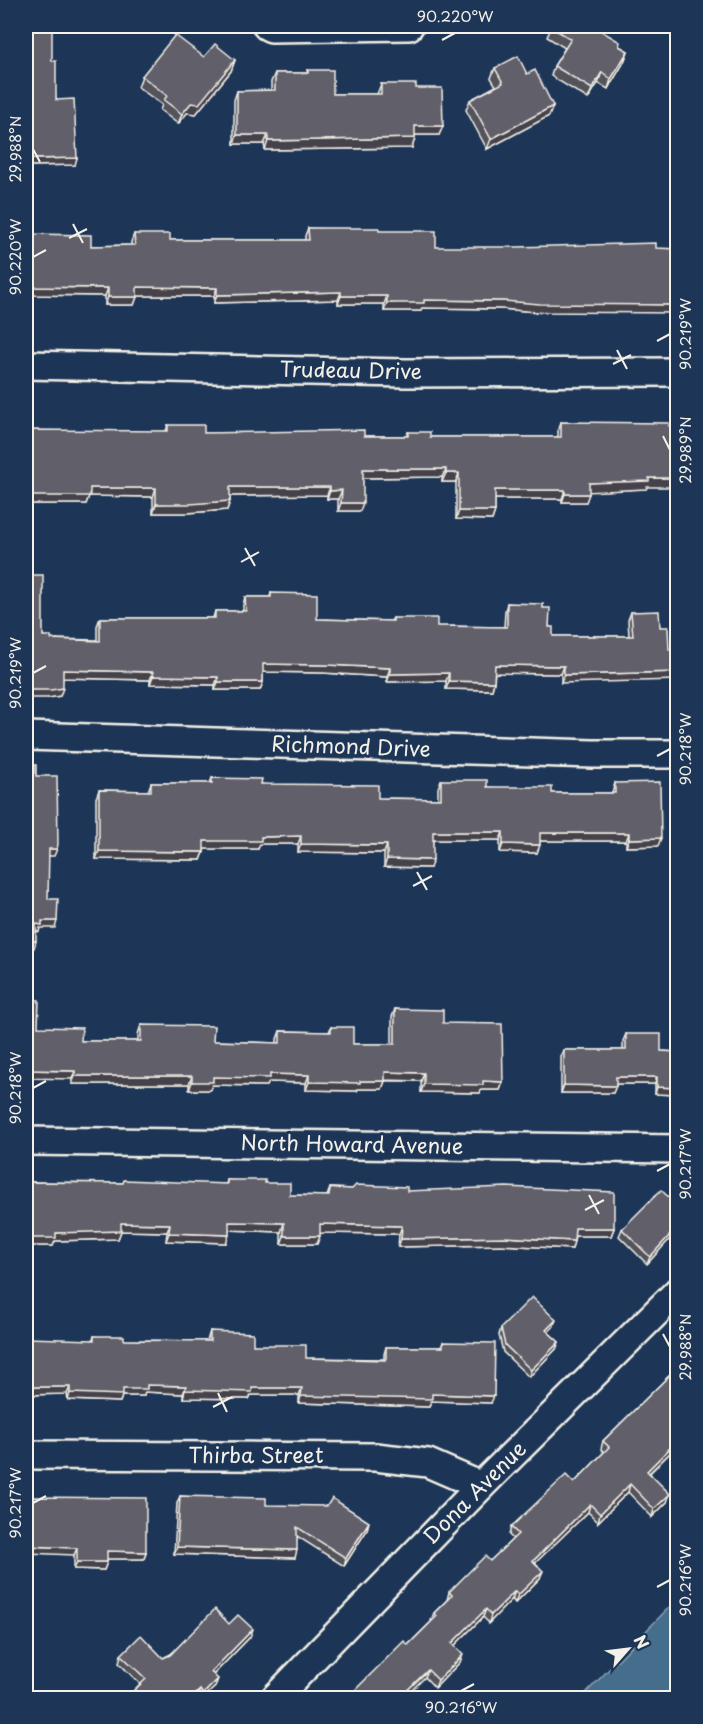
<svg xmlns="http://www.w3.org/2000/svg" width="703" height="1724" font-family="'Playpen Sans',sans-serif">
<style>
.water{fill:#456e8c;stroke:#8ba2b1;stroke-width:1.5}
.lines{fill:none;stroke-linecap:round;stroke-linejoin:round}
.street-casing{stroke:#f4f1e8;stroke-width:32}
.street{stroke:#1d3557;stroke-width:27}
.wall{fill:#53525c;stroke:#f4f1e8;stroke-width:1.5}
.shaded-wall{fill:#44424b;stroke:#f4f1e8;stroke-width:1.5}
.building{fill:#615f6b;stroke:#f4f1e8;stroke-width:1.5}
.ticks{fill:none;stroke:#f4f1e8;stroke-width:2}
.labels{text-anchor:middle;stroke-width:6;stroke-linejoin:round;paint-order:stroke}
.street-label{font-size:21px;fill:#f4f1e8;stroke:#1d3557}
.neatline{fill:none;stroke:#f4f1e8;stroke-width:2}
.ticks-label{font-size:15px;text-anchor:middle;fill:#f4f1e8}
</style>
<rect width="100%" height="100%" fill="#1d3557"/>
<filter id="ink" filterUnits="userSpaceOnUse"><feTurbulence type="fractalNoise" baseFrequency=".0167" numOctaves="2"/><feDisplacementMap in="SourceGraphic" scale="12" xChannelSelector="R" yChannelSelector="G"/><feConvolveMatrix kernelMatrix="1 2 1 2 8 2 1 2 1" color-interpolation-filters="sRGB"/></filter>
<g filter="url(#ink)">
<polygon class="water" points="677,1599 677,1698 581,1698"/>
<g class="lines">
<defs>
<g id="street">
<polyline points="267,26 271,28 409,26"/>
<polyline points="26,365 405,373 678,372"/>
<polyline points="26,736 593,754 678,754"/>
<polyline points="26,1141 678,1149"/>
<polyline points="26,1455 375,1457 428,1463 481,1486"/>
<polyline points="275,1698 481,1486 678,1291"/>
</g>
</defs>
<use href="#street" class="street-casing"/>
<use href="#street" class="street"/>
</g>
<g class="wall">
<polygon points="26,26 52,61 56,100 75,165 30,166 28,97 26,97"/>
<polygon points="552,26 619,46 628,51 624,62 608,89 598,83 588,99 551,76 554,66 565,48 547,37"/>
<polygon points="204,57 235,60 231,71 196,114 187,113 178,124 160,110 162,105 138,87 142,76"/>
<polygon points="495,68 527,74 553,106 549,116 487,149 466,110 470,100 496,86 491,78"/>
<polygon points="308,70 333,94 377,94 381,84 416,88 443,126 439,135 415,135 415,138 412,148 265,150 264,144 234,144 234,100 237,91 271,90 271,82 275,73 307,73"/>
<polygon points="308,228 379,231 436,247 537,312 501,309 422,308 421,311 384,311 384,304 338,304 338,300 214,303 214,296 137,296 134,305 105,305 105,296 27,295 28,234 91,246 131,245 131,242 134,234 170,240 305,240 305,236"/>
<polygon points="561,422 647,487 646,489 589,491 586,502 562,502 562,499 495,499 495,511 492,520 456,519 456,482 442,482 442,477 363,478 360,511 338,511 338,499 327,499 327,495 230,496 230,501 227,510 187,513 153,513 153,497 89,496 86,504 26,504 166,431 168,425 204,433 364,436 407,436 408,432 430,437 558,437 558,431"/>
<polygon points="31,575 43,636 51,639 97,640 97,626 100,618 213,618 215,611 243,611 243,605 245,597 270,597 271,593 317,619 391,621 393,618 437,626 504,627 505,611 507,603 543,608 553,636 629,636 628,620 631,612 660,627 561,683 561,674 495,673 494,682 492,690 446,689 446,681 387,682 387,677 323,673 263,672 263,682 260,690 215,690 215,685 150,684 150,680 63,678 60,696 48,698"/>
<polygon points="212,778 378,798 438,799 438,788 441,780 487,787 552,793 612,793 615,783 658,846 626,847 626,841 540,841 537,853 500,852 500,840 433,840 430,868 384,867 384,853 298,852 298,844 260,844 258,849 204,849 204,852 201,860 96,859 96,798 99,790 148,791 151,783 210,783"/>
<polygon points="395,1009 443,1023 503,1082 500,1090 481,1090 480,1093 421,1092 421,1081 385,1081 382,1089 358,1089 357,1091 306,1090 306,1083 269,1082 267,1086 212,1085 210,1090 189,1090 189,1084 72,1084 72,1079 38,1027 81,1041 138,1041 138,1034 141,1025 213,1041 277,1043 277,1039 280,1031 329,1032 331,1027 353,1044 392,1044 392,1017"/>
<polygon points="626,1034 661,1051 678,1052 678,1095 655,1094 655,1084 616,1084 613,1093 561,1093 561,1057 564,1050 623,1050 623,1041"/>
<polygon points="227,1180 265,1183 290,1195 327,1196 330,1188 407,1191 614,1228 611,1236 575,1236 574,1241 572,1249 501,1245 398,1247 399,1234 320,1233 317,1244 281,1244 281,1232 229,1230 226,1243 166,1241 167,1232 121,1231 118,1239 55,1241 53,1246 26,1246 26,1182 226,1184"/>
<polygon points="678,1206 678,1230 647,1264 619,1236 622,1229"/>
<polygon points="553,1327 548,1332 559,1342 556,1349 529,1377 503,1352 499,1335 501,1328"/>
<polygon points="210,1331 253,1345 306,1358 384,1359 384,1354 386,1347 441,1347 443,1342 491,1403 431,1401 429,1407 299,1403 299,1395 251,1395 249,1399 183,1398 183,1394 145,1392 144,1396 122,1396 120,1402 68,1400 67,1394 26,1395 92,1340 94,1336 124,1340 207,1341"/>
<polygon points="678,1367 678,1445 650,1473 667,1502 652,1517 628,1492 598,1522 588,1512 535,1563 540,1578 515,1603 512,1599 489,1623 483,1617 454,1646 460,1662 435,1688 425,1677 408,1645 432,1621 431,1620 434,1613 447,1600 449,1592 490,1561 513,1539 509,1535 511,1527 574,1483 604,1452 601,1449 603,1441"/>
<polygon points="180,1496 266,1505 367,1530 344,1566 297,1536 295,1558 174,1554 177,1503"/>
<polygon points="26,1497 146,1552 144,1559 107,1559 107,1562 104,1570 74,1569 74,1555"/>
<polygon points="229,1624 250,1637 213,1675 215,1687 203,1698 126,1698 140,1684 119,1663 121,1655 163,1658"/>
</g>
<g class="shaded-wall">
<polygon points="628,51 624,62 608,89 611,79"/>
<polygon points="235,60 231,71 196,114 187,113 178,124 182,114 191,103"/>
<polygon points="602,72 598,83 588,99 592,89"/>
<polygon points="26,90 30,90 28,97 26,97"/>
<polygon points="553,106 549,116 487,149 491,139"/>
<polygon points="415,126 443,126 439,135 412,135"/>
<polygon points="237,135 268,135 264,144 234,144"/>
<polygon points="415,138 412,148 265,150 268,141"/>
<polygon points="77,158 75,165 30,166 32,159"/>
<polygon points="27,287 108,288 105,296 27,295 26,299 26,291"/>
<polygon points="137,287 217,288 214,296 134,296"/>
<polygon points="341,292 338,300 214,303 217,295"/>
<polygon points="341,296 387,296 384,304 338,304"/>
<polygon points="108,297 137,297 134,305 105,305"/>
<polygon points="424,300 504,301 678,305 678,313 537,312 501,309 422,308 421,311 384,311 387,303"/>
<polygon points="363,469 446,469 442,477 360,478"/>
<polygon points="446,473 459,473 456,482 442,482"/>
<polygon points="649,478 678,478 678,487 647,487 646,489 586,492 589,483"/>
<polygon points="230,487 330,487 327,495 227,496"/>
<polygon points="90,488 156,488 153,497 89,496 86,504 26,504 26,496"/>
<polygon points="342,490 338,499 327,499 330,491"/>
<polygon points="495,490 565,490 562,499 492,499"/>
<polygon points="565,494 589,494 586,502 562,502"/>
<polygon points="230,501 227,510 187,513 153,513 156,504"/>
<polygon points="341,503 363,503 360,511 338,511"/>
<polygon points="459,511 495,511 492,520 456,519"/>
<polygon points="263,664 326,665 390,668 387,677 323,673 260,672"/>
<polygon points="495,665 564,666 561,674 492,673"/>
<polygon points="63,670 153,672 150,680 60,678"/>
<polygon points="678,672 678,680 561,683 564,675"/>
<polygon points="449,673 446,681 387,682 390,674"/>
<polygon points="153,676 218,677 215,685 150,684"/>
<polygon points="449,681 494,682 492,690 446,689"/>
<polygon points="218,682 263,682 260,690 215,690"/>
<polygon points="63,688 60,696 48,698 26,698 26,690"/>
<polygon points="433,832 503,832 500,840 430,840"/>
<polygon points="540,833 629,833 626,841 537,841"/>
<polygon points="301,836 298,844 260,844 258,849 201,849 204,841 261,837"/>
<polygon points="661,838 658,846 626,847 629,839"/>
<polygon points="301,844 387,845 384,853 298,852"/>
<polygon points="503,844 540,845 537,853 500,852"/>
<polygon points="49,849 57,849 54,856 46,856"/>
<polygon points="99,851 204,852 201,860 96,859"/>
<polygon points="387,859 433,860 430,868 384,867"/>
<polygon points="42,921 57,921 55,928 40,928 39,932 34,931 36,924"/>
<polygon points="26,941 36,941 34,948 26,948"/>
<polygon points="26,1070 75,1071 72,1079 26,1078"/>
<polygon points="385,1072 424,1073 421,1081 382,1080"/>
<polygon points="270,1074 309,1075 306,1083 269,1082 267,1086 212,1085 210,1090 189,1090 192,1082 213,1077"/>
<polygon points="75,1076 192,1076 189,1084 72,1084"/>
<polygon points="616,1077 657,1077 655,1084 613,1084"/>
<polygon points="360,1081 385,1081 382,1089 358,1089 357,1091 306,1090 309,1082"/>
<polygon points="483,1081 503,1082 500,1090 481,1090 480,1093 421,1092 424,1084"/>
<polygon points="564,1085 616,1086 613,1093 561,1093"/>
<polygon points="657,1087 678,1088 678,1095 655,1094"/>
<polygon points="229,1222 284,1223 281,1232 226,1230"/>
<polygon points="121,1223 170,1224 167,1232 121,1231 118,1239 55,1241 53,1246 26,1246 26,1238"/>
<polygon points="320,1224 402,1226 399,1234 317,1233"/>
<polygon points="678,1226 678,1230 647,1264 650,1257"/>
<polygon points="575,1228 614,1228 611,1236 572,1236"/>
<polygon points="169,1233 229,1235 226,1243 166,1241"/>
<polygon points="284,1236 320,1236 317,1244 281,1244"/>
<polygon points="504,1237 574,1241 572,1249 501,1245 398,1247 401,1239"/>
<polygon points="556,1320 553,1327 543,1337 546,1330"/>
<polygon points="559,1342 556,1349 529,1377 531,1370"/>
<polygon points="147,1385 186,1386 183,1394 145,1392 144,1396 122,1396 120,1402 68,1400 70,1393 123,1389"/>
<polygon points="26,1387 70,1387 67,1394 26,1395"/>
<polygon points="252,1388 302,1388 299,1395 251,1395 249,1399 183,1398 185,1390"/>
<polygon points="432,1394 494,1396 491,1403 431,1401 429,1407 299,1403 301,1396"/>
<polygon points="678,1440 678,1445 644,1478 647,1471"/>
<polygon points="630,1484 628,1492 598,1522 600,1514"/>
<polygon points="670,1494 667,1502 652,1517 654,1509"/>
<polygon points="590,1504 588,1512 530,1568 533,1561"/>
<polygon points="369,1522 367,1530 344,1566 346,1558"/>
<polygon points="26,1546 77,1548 74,1555 26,1553"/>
<polygon points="177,1547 297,1550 295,1558 174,1554"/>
<polygon points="107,1551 146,1552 144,1559 104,1559"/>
<polygon points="77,1562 107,1562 104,1570 74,1569"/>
<polygon points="543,1571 540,1578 515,1603 518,1595"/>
<polygon points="515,1591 512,1599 489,1623 491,1615"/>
<polygon points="486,1609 483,1617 449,1651 452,1643"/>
<polygon points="253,1629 250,1637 208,1680 211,1672"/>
<polygon points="463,1655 460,1662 435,1688 438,1680"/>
<polygon points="428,1670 425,1677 404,1698 399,1698"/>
<polygon points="218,1679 215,1687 203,1698 201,1698 203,1694"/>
<polygon points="200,1690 197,1698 192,1698"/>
</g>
<g class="building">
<polygon points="26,26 52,26 52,61 56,61 56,100 74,99 77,158 32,159 30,90 26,90"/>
<polygon points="552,26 593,26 620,42 619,46 628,51 611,79 602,72 592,89 554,66 571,39 551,27"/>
<polygon points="175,35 204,57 215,44 235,60 199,104 191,103 182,114 164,100 167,96 142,76"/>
<polygon points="518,56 527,74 535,70 553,106 491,139 470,100 503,83 495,68"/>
<polygon points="308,70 333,70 333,94 381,94 381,84 416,84 416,88 442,88 443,126 415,126 415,138 268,141 268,135 237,135 237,91 275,90 275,73 308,73"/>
<polygon points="26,217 28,234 91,235 91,246 135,245 134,234 170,234 170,240 309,240 308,228 379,228 379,231 436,231 436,247 517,247 656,243 656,248 678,249 678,305 540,304 504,301 424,300 424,303 387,303 387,296 341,296 341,292 217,295 217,288 137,287 137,297 108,297 108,288 27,287 27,295 26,295"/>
<polygon points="561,422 669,423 669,426 678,426 678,478 649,478 649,481 589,483 589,494 565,494 565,490 495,490 495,511 459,511 459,473 446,473 446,469 363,469 363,503 341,503 342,490 330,491 330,487 230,487 230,501 190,504 156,504 156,488 90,488 90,496 26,496 26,430 168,431 168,425 204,425 204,433 364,430 364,436 408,436 408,432 430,432 430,437 561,437"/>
<polygon points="26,565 31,565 31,575 43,575 43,636 51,636 51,639 100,641 100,618 215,618 215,611 246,611 245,597 271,597 271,593 317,594 317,619 393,621 393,618 437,618 437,626 507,627 507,603 543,604 543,608 550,608 549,627 553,627 553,636 633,636 631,612 659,611 660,627 668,627 669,650 678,650 678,672 564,675 564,666 495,665 494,682 449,681 449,673 390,674 390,668 326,665 263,664 263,682 218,682 218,677 153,676 153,672 63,670 63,688 51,690 26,690"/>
<polygon points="26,765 36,765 36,776 57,776 58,844 57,849 49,849 48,899 58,899 57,921 42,921 42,925 36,924 36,941 26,941"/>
<polygon points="212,778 262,779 261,784 378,785 378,798 441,799 441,780 487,780 487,787 552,787 552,793 615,793 615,783 660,782 661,838 629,839 629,833 540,833 540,845 503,844 503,832 433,832 433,860 387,859 387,845 301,844 301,836 261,837 261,841 204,841 204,852 99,851 99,790 151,791 151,783 212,783"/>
<polygon points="26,1000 39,1000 38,1027 82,1028 81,1041 141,1041 141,1025 214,1026 213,1041 280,1043 280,1031 331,1032 331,1027 353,1027 353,1044 395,1044 395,1009 443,1010 443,1023 502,1024 503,1082 483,1081 483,1085 424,1084 424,1073 385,1072 385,1081 360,1081 360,1083 309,1082 309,1075 270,1074 270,1078 213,1077 213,1082 192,1082 192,1076 75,1076 75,1071 26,1070"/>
<polygon points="626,1034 661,1034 661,1051 678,1052 678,1088 657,1087 657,1077 616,1077 616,1086 564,1085 564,1050 626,1050"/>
<polygon points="124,1180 227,1184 227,1180 265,1180 265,1183 290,1183 290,1195 329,1196 330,1188 352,1189 356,1185 407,1187 407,1191 506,1187 614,1192 614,1228 575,1228 574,1241 504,1237 401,1239 402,1226 320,1224 320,1236 284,1236 284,1223 229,1222 229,1235 169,1233 170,1224 121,1223 121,1231 56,1233 56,1238 26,1238 26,1182 123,1183"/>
<polygon points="661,1190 678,1206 678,1226 650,1257 622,1229"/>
<polygon points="532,1297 556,1320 546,1330 559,1342 531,1370 505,1345 501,1328"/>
<polygon points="210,1331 253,1333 253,1345 306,1345 306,1358 386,1360 386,1347 443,1347 443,1342 495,1343 494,1396 432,1394 432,1399 301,1396 302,1388 252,1388 252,1392 185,1390 186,1386 147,1385 147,1389 123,1389 123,1395 70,1393 70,1387 26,1387 26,1338 94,1340 94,1336 124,1336 124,1340 210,1341"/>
<polygon points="678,1367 678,1440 647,1471 670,1494 654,1509 630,1484 600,1514 590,1504 533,1561 543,1571 518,1595 515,1591 491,1615 486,1609 452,1643 463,1655 438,1680 428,1670 399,1698 347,1698 404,1641 408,1645 437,1616 434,1613 452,1595 449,1592 485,1556 490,1561 518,1534 511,1527 566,1475 574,1483 609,1447 603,1441"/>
<polygon points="180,1496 266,1498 266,1505 327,1506 332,1498 369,1522 346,1558 297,1527 297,1550 177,1547"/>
<polygon points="26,1497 146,1498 146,1552 107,1551 107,1562 77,1562 77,1548 26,1546"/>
<polygon points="215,1609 229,1624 238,1615 253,1629 211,1672 218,1679 203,1694 200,1690 192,1698 126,1698 146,1679 121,1655 141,1635 163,1658 170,1655"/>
</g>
</g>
<path class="ticks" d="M442 40 455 33M33 149 40 162M73 224 83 243M69 238 87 229M33 257 46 250M657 341 670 334M617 350 627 369M613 364 631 355M663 436 670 450M245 548 255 566M241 562 259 552M33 673 46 666M657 756 670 749M417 872 427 890M413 886 432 876M33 1088 46 1081M657 1171 670 1164M589 1195 599 1214M585 1210 604 1200M663 1334 670 1347M218 1393 227 1412M213 1407 232 1397M33 1503 46 1496M657 1587 670 1580M461 1691 474 1684"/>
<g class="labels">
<g class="street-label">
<text transform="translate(351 371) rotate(1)" y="7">Trudeau Drive</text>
<text transform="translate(351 747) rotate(2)" y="7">Richmond Drive</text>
<text transform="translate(352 1145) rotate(1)" y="7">North Howard Avenue</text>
<text x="256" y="1463">Thirba Street</text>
<text transform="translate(475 1493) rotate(-45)" y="7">Dona Avenue</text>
</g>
</g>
<rect width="703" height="1724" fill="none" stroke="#1d3557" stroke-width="66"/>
<g transform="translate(628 1649) rotate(62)" stroke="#1d3557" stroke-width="4.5" paint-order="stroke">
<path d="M0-4.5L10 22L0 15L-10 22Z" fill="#f4f1e8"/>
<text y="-9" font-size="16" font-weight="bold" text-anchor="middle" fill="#f4f1e8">N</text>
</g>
<rect x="33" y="33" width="637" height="1658" class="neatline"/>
<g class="ticks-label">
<text x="455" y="22">90.220°W</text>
<text transform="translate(16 149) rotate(-90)" y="5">29.988°N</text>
<text transform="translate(16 257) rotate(-90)" y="5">90.220°W</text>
<text transform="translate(686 334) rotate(-90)" y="5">90.219°W</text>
<text transform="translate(686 450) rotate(-90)" y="5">29.989°N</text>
<text transform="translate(16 673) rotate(-90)" y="5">90.219°W</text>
<text transform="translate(686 749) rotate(-90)" y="5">90.218°W</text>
<text transform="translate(16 1088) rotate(-90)" y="5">90.218°W</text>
<text transform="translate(686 1164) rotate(-90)" y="5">90.217°W</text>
<text transform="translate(686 1347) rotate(-90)" y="5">29.988°N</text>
<text transform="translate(16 1503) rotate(-90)" y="5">90.217°W</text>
<text transform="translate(686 1580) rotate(-90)" y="5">90.216°W</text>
<text x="461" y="1713">90.216°W</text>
</g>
</svg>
